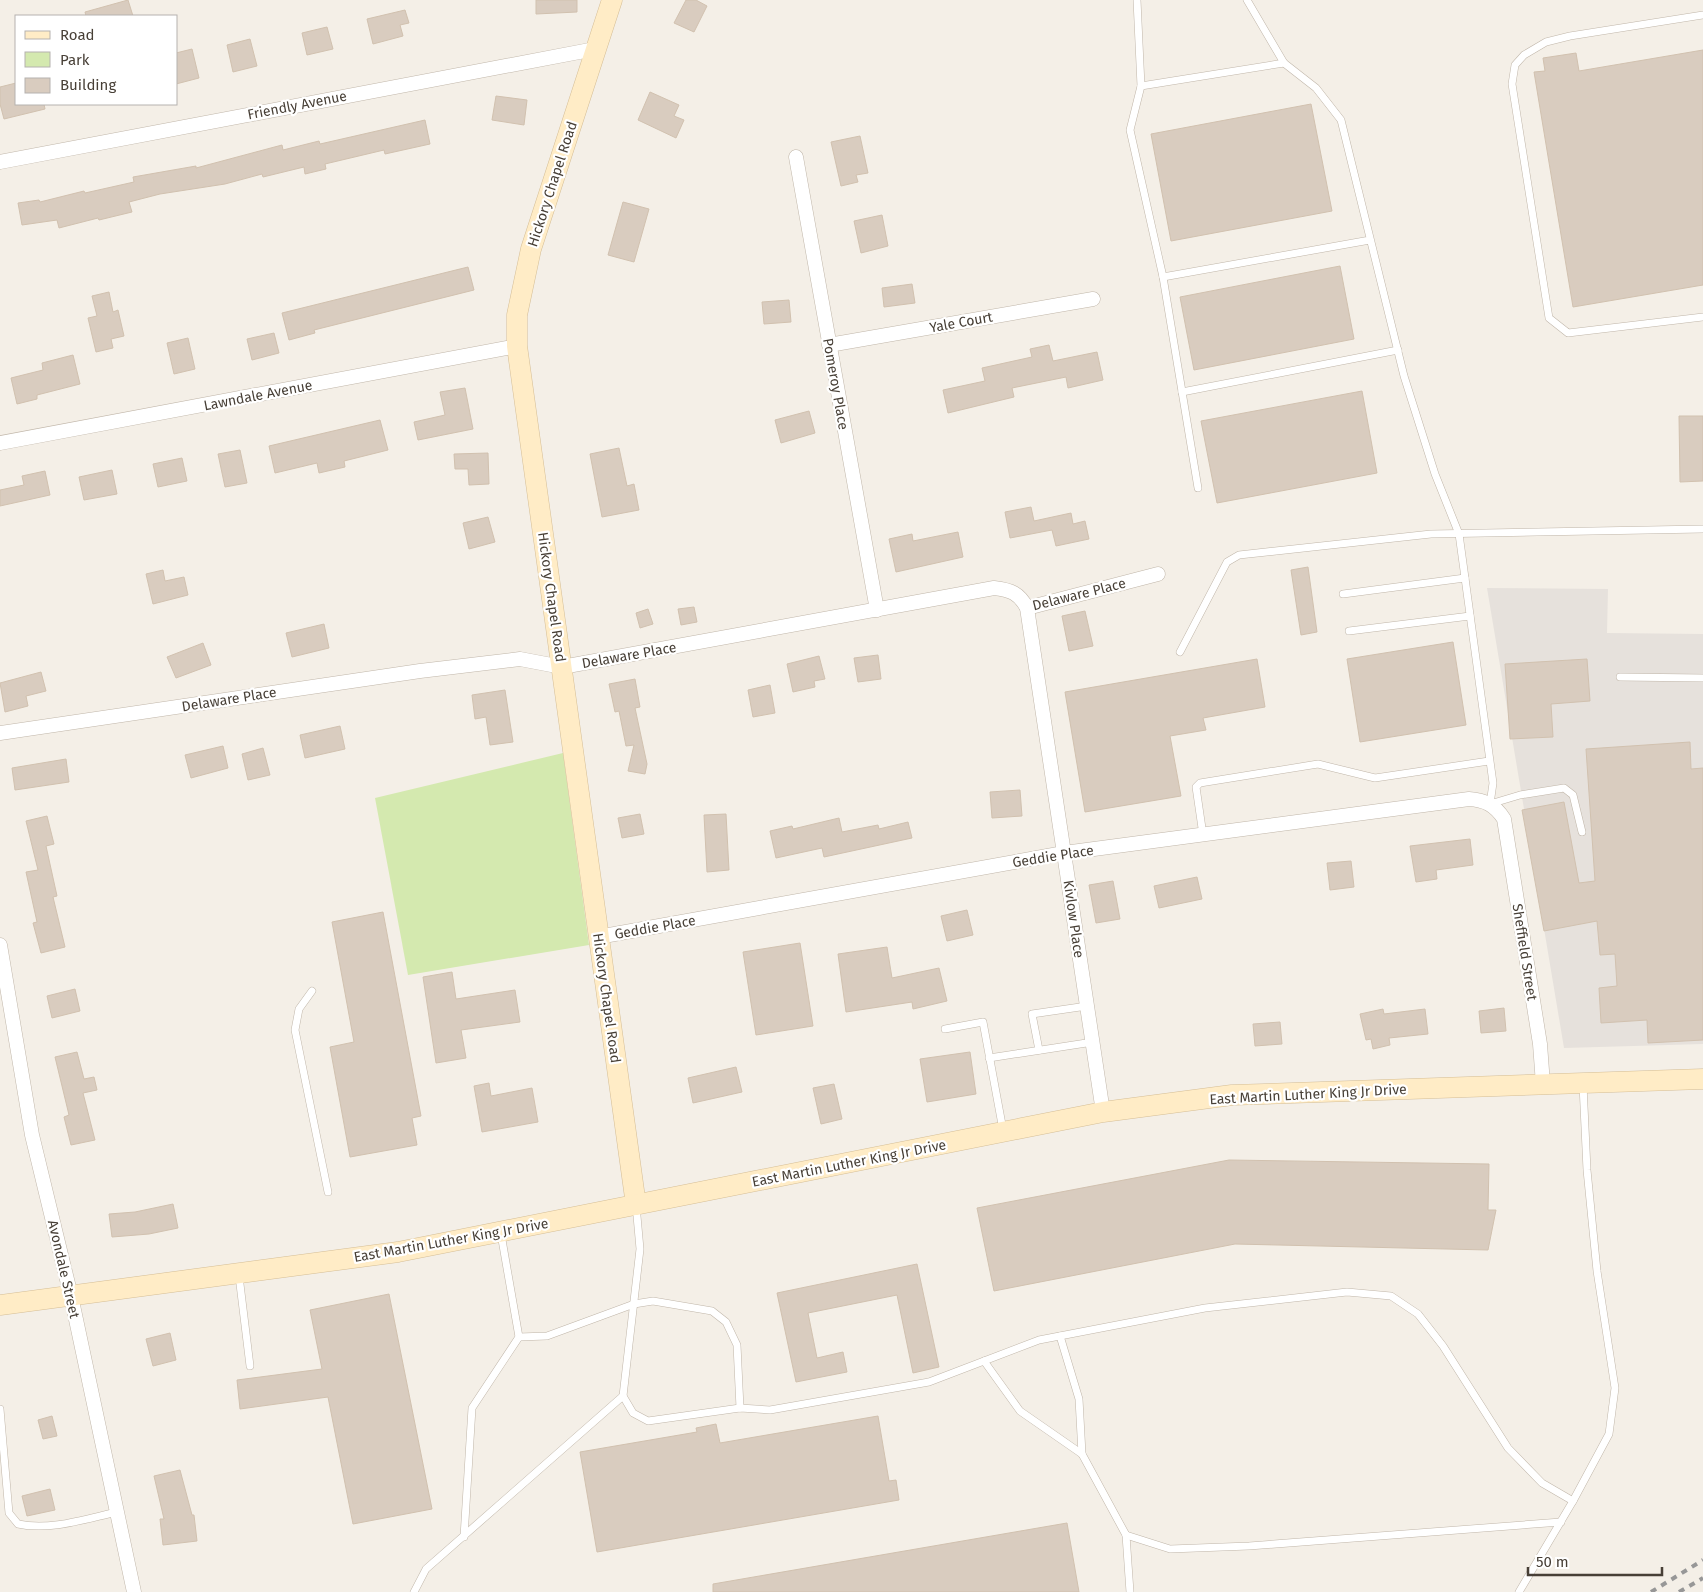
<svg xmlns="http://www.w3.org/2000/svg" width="1703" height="1592" font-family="'Fira Sans',sans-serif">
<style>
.industrial{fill:#e6e1dc}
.green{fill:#d4e9af}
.building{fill:#d9ccbf;stroke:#d1c1af}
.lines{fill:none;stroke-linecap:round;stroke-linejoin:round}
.lane-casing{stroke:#c0b6a9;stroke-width:8}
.street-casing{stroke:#c0b6a9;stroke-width:15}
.secondary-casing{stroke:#d5be96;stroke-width:21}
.lane{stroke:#fff;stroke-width:7}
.street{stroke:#fff;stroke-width:14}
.secondary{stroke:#ffecc6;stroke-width:20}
.rail{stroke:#979797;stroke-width:4;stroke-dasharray:6 6;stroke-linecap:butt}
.labels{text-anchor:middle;stroke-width:4.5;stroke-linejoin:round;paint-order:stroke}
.street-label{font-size:14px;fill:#473f36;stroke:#fff}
</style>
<rect width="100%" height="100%" fill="#f4efe7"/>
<polygon class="industrial" points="1487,588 1608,589 1607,633 1703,634 1703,1044 1564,1048"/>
<polygon class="green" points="563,753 589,945 408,975 375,798"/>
<g class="building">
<polygon points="128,0 133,16 86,16 85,12"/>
<polygon points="536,0 577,0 577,12 536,14"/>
<polygon points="686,0 696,0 707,6 694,32 674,23"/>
<polygon points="405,10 409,23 400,25 403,36 373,44 367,19"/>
<polygon points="327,27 333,49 307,55 302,33"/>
<polygon points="250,39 257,66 233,72 227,45"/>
<polygon points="192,49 199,78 176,84 176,53"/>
<polygon points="1703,50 1703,285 1573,307 1534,72 1545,71 1543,58 1576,53 1579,71"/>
<polygon points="16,83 16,104 44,104 45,109 4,119 0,104 0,87"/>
<polygon points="650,92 679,105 674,116 684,120 676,138 638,120"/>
<polygon points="496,96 527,100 524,125 492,120"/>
<polygon points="1311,104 1332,211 1171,241 1151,134"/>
<polygon points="425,120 430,144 385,154 384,150 325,164 326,169 305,174 304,167 263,177 262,174 225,184 160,194 129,202 132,212 99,220 98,218 59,228 57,220 22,225 18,203 39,200 40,202 84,191 85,193 134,182 133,177 196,166 196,168 282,145 283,150 319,141 320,144"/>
<polygon points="860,136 868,173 856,175 858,182 841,186 831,142"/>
<polygon points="623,202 649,209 634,262 608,255"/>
<polygon points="882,215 888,246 861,253 854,221"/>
<polygon points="1340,266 1354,339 1194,370 1180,297"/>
<polygon points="468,267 474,290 314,330 315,333 289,340 282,313"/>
<polygon points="912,284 915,303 884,307 882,288"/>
<polygon points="109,292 113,312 118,310 124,336 111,339 113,348 96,352 88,318 97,316 92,296"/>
<polygon points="789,300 791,322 764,324 762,302"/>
<polygon points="274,333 279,353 252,360 247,339"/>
<polygon points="188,338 195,369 174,374 167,343"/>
<polygon points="1049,345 1053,361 1097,352 1103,380 1068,388 1066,377 1012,388 1014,397 948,413 943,390 985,381 982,368 1032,357 1030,349"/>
<polygon points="73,355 80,384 37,395 37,399 17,404 11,378 43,370 42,363"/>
<polygon points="465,388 473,429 418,440 414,422 445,415 440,392"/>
<polygon points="1362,391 1377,473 1217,503 1201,421"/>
<polygon points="809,411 815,433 781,443 775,420"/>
<polygon points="1679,416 1703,416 1703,481 1680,482"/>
<polygon points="380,420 388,450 344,461 345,467 319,473 317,463 275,473 269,446"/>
<polygon points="619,448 627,486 634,484 639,510 602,517 590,454"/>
<polygon points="240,450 247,483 225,487 218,454"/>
<polygon points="488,453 489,484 469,485 468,469 455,469 454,454"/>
<polygon points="182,458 187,481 158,487 153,464"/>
<polygon points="112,470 117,494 84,500 79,477"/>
<polygon points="45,471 50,495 0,506 0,490 24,485 22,476"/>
<polygon points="1031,507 1034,521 1071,513 1073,524 1085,521 1089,539 1056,546 1052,530 1010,538 1005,512"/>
<polygon points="488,517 495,542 469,549 463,523"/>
<polygon points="958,532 963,557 896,572 889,539 912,534 913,541"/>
<polygon points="1308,567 1317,632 1301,635 1291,570"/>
<polygon points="163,570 165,581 184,577 188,595 153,604 146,574"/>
<polygon points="694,607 697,622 681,625 678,609"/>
<polygon points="648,609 653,624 640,628 636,613"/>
<polygon points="1085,611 1093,646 1069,651 1062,616"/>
<polygon points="324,624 329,648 292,657 286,633"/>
<polygon points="1453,642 1466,725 1360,742 1347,659"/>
<polygon points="203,643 211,665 176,678 167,657"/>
<polygon points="878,655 881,679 858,682 854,658"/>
<polygon points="819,656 825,679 814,681 815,687 793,692 787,664"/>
<polygon points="1257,659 1265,707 1203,718 1206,730 1170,736 1181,796 1085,812 1065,692"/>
<polygon points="1587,659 1590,701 1551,704 1553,737 1510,739 1505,664"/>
<polygon points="41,672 46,691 26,696 28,706 5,712 0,683"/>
<polygon points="635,679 640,707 635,708 647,764 645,774 628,771 634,745 626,746 619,711 615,712 609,684"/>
<polygon points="770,685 775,713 753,717 748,690"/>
<polygon points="505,690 513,742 490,745 486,717 475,719 472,695"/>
<polygon points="340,726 345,749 305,758 300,735"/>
<polygon points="1690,742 1691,769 1703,768 1703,1040 1648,1043 1647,1020 1601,1023 1599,988 1617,986 1615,954 1600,955 1597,921 1544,931 1522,810 1564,802 1579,883 1595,881 1586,749"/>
<polygon points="223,746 228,768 191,778 185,755"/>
<polygon points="263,748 270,775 248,780 242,754"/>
<polygon points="66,759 69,782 15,790 12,768"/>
<polygon points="1020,790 1022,816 992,818 990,792"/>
<polygon points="640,814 644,834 622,838 618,818"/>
<polygon points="726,814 729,870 707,872 704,815"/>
<polygon points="47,816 54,844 46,846 57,896 53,897 65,947 41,953 33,923 37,922 26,872 38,870 26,821"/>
<polygon points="839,818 842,832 878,825 879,829 908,822 912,838 824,857 822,848 776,858 770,831 792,826 793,829"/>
<polygon points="1470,839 1473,865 1436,870 1437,879 1416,882 1410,846"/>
<polygon points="1351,861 1354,887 1330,890 1327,863"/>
<polygon points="1197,877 1202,899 1159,908 1154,886"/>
<polygon points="1113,881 1120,919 1096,923 1089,885"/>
<polygon points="967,910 973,935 947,941 941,916"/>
<polygon points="383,912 421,1116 412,1118 417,1145 350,1157 330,1047 354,1042 332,922"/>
<polygon points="800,943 813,1026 756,1035 743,952"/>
<polygon points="887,947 892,978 939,968 947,1001 913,1009 912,1002 846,1012 838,954"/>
<polygon points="452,972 456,999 515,990 520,1022 461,1030 466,1058 436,1063 423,977"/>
<polygon points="75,989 80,1011 52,1018 47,996"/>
<polygon points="1504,1008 1506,1031 1481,1033 1479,1011"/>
<polygon points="1383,1009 1384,1014 1425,1009 1428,1034 1389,1038 1390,1045 1373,1049 1371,1039 1366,1040 1360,1014"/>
<polygon points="1280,1022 1282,1044 1255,1046 1253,1024"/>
<polygon points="77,1052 84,1079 94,1077 97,1090 83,1093 95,1140 71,1145 64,1117 69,1115 55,1057"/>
<polygon points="970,1052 976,1094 927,1102 920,1059"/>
<polygon points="736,1067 742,1092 693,1103 688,1078"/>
<polygon points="489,1083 491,1096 532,1088 538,1122 482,1132 474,1086"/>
<polygon points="834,1084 842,1119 821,1124 813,1088"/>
<polygon points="1229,1160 1489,1164 1488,1210 1496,1210 1488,1250 1235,1244 994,1291 977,1208"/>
<polygon points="173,1204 178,1228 149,1234 112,1237 109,1214 135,1212"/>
<polygon points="917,1264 939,1367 913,1373 897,1295 808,1313 817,1358 843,1352 847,1372 796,1382 777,1293"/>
<polygon points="389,1294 432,1509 353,1524 328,1397 240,1409 237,1380 322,1369 310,1310"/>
<polygon points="170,1333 176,1360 153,1366 146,1339"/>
<polygon points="52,1416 57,1436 43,1439 38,1420"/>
<polygon points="878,1416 889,1481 896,1480 899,1500 597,1552 580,1452 697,1432 696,1428 716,1424 720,1443"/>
<polygon points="180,1470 192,1515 194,1515 197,1541 163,1545 160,1519 164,1519 154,1476"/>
<polygon points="50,1489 55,1510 27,1516 22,1496"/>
<polygon points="1067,1523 1079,1592 713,1592 713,1584"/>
</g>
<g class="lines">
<defs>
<g id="lane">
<polyline points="1137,0 1141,86"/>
<polyline points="1247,0 1284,63"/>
<polyline points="1703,15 1570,36 1546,42 1524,55 1515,65 1512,84 1549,318 1568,333 1703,317"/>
<polyline points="1370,240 1163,277 1130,130 1141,86 1284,63 1316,88 1341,120 1404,376 1435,474 1459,534 1493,783 1490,804 1520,795 1564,788 1573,795 1582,832"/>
<polyline points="1163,277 1198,488"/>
<polyline points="1182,392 1398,350"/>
<polyline points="1343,594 1465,578"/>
<polyline points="1349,631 1470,616"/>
<polyline points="1180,652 1227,562 1239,555 1431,534 1703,529"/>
<polyline points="1620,677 1703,678"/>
<polyline points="1203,835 1196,787 1200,783 1318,764 1375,778 1489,761"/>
<polyline points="312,991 299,1009 295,1030 328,1192"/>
<polyline points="945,1029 983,1022 1003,1130"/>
<polyline points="1039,1050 1032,1014 1087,1006"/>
<polyline points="989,1058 1093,1042"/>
<polyline points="636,1205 640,1249 623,1396 633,1413 648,1421 740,1408 770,1410 929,1382 1039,1340 1205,1308 1347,1292 1391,1296 1418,1314 1443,1346 1508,1448 1542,1483 1573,1501"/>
<polyline points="239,1276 250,1366"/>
<polyline points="519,1337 547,1336 634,1304 653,1301 712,1311 726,1322 737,1345 740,1408"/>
<polyline points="984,1361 1020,1411 1082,1454 1079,1399 1060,1336"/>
<path d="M0 1409 9 1513 18 1524C50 1531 85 1519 117 1512"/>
<polyline points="1082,1454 1126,1535 1170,1549 1249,1546 1561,1522"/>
<polyline points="1126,1535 1130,1592"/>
<polyline points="464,1537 472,1408 519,1337 501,1234"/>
<polyline points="414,1592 426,1569 623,1396"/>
<polyline points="1519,1592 1573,1501 1609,1434 1615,1388 1597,1271 1587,1170 1583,1085"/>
</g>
<g id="street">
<polyline points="796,157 877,610"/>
<polyline points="0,162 595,49"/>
<polyline points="829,345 1093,299"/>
<polyline points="0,443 517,346"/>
<polyline points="1027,608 1158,574"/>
<path d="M0 733 420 671 520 659 562 667 994 588C1011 590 1019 593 1027 608L1103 1112"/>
<path d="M598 937 1064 853 1469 799C1485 800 1495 805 1504 819L1540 1044 1543 1084"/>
<polyline points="0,945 32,1135 71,1296 134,1592"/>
</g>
<g id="secondary">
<polyline points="612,0 531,249 517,315 517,346 636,1205"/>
<polyline points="0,1305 398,1252 1103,1112 1232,1095 1703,1079"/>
</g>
</defs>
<use href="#lane" class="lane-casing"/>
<use href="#street" class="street-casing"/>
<use href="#secondary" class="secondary-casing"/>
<use href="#lane" class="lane"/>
<use href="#street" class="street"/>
<use href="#secondary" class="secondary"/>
<g class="rail">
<polyline points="1651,1592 1703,1560"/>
<polyline points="1679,1592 1703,1578"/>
</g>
</g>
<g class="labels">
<g class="street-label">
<text transform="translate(297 105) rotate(-11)" y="5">Friendly Avenue</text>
<text transform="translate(552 184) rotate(-72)" y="5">Hickory Chapel Road</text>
<text transform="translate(961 322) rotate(-10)" y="5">Yale Court</text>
<text transform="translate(836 384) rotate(80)" y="5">Pomeroy Place</text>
<text transform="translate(258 395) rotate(-11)" y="5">Lawndale Avenue</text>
<text transform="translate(1079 594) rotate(-14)" y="5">Delaware Place</text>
<text transform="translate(552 597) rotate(82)" y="5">Hickory Chapel Road</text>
<text transform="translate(629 655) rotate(-10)" y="5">Delaware Place</text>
<text transform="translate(229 699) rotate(-9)" y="5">Delaware Place</text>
<text transform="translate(1053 856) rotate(-9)" y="5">Geddie Place</text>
<text transform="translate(1074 919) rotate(82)" y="5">Kivlow Place</text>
<text transform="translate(655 927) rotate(-10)" y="5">Geddie Place</text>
<text transform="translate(1525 952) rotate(81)" y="5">Sheffield Street</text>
<text transform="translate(607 998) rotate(82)" y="5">Hickory Chapel Road</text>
<text transform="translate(1308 1094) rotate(-3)" y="5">East Martin Luther King Jr Drive</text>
<text transform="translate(849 1163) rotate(-11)" y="5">East Martin Luther King Jr Drive</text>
<text transform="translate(451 1240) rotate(-10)" y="5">East Martin Luther King Jr Drive</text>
<text transform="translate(64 1269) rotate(77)" y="5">Avondale Street</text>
</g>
</g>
<rect x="15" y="15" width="162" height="90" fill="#ffffff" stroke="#b5b2af"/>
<rect x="25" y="31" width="25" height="8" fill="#ffecc6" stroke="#b5b2af"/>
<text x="60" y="40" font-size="15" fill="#473f36">Road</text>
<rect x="25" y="52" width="25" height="15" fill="#d4e9af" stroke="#b5b2af"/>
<text x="60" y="65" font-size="15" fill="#473f36">Park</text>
<rect x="25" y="78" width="25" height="15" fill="#d9ccbf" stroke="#b5b2af"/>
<text x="60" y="90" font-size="15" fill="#473f36">Building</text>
<path d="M1528 1567v8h134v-8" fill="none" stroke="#473f36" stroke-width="2.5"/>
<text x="1536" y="1567" font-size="15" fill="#473f36" stroke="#ffffff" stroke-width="4" paint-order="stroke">50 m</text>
</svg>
